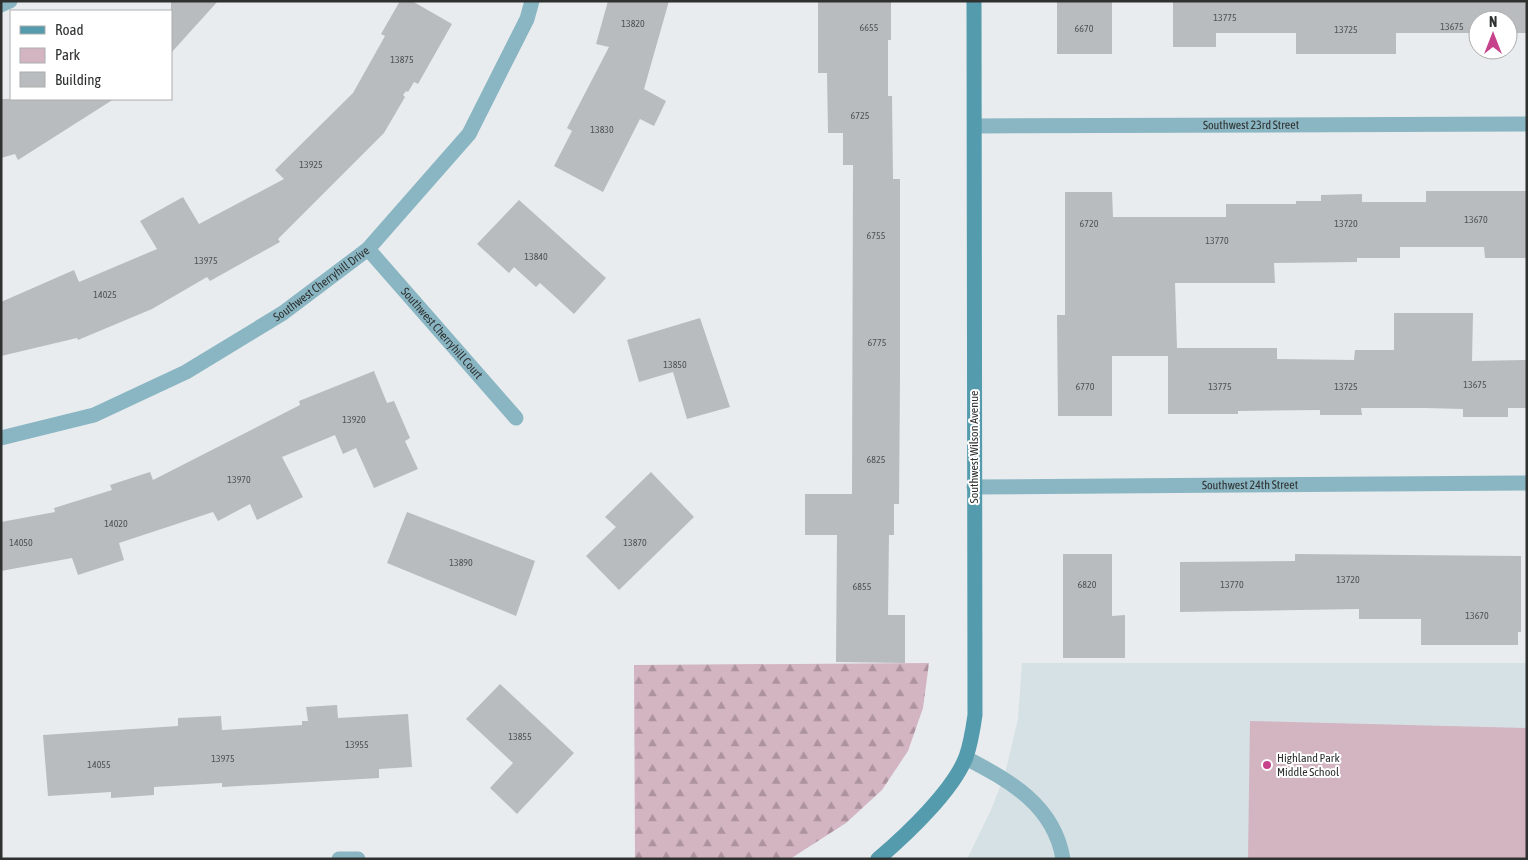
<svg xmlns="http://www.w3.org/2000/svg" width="1528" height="860" font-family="'Asap Condensed',sans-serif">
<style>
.built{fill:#d5e1e4}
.forest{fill:url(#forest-firs)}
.park{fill:#d3b4c1}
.building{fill:#b8bcbe}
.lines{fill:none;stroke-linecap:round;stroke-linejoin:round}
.lane{stroke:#89b6c2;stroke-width:15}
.street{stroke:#89b6c2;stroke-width:15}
.secondary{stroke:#549bad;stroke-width:15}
.poi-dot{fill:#c6438b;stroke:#fff;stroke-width:2}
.labels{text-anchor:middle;stroke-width:4;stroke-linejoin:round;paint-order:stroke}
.number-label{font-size:10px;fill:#515454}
.street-label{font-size:12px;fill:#2f3131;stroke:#fff}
.poi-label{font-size:12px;fill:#2f3131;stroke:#fff;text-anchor:start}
</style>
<defs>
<pattern id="forest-firs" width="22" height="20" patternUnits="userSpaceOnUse" patternTransform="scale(1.25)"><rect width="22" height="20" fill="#d3b4c1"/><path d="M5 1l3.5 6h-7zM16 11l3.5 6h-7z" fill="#ac939d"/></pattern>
</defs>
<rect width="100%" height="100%" fill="#e8ecee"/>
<polygon class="built" points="1022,663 1527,663 1527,859 967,859 991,810 1005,774 1018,719"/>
<polygon class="forest" points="929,663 923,708 908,751 882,790 846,823 790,859 635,859 634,665"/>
<polygon class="park" points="1250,721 1527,728 1527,859 1248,859"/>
<g class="building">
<polygon points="171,1 218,1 171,53"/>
<polygon points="400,1 412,1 452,24 418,84 414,82 408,92 406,91 403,95 405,97 384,133 278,239 280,242 210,281 207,277 152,309 78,340 77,338 1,356 1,302 74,270 79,282 157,249 140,221 183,197 199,224 284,179 275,170 353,93 385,36 381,34"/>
<polygon points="608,1 669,1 644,89 666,101 654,126 640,119 603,192 554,166 572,131 567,128 609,47 596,44"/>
<polygon points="818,1 891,1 891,40 888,40 888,96 892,96 893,179 900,179 900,379 899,504 894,504 894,535 889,535 888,615 905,615 905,663 836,662 837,535 805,535 805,494 852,494 853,165 843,165 843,133 828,133 827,73 818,73"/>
<rect x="1057" y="1" width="55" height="53"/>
<polygon points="1173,1 1527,1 1527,33 1508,33 1508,20 1478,20 1478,33 1396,33 1396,54 1296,54 1296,33 1216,33 1216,47 1173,47"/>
<polygon points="1,99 114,99 18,160 15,154 1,158"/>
<polygon points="1426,191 1527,191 1527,258 1485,258 1484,247 1400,247 1400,258 1357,258 1357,262 1274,263 1275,283 1175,283 1177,348 1277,348 1277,359 1354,360 1355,350 1394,350 1394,313 1473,313 1472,361 1526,360 1526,408 1508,408 1508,417 1463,417 1463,409 1425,408 1361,408 1362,415 1320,415 1320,410 1238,411 1238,414 1168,414 1168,356 1112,356 1112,416 1058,416 1057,315 1065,315 1065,192 1112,192 1113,217 1226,217 1226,204 1296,204 1296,201 1321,201 1321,195 1362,194 1362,202 1426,202"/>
<polygon points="519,200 606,278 574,314 540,283 536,287 514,267 509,273 477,244"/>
<polygon points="700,318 730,407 687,419 673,372 639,382 627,340"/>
<polygon points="374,371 387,403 394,401 410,438 405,441 418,469 374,488 356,448 343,454 335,435 282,457 303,497 257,520 250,504 218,521 213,512 119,543 124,560 78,575 72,558 1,571 1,522 55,512 54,508 112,490 110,485 150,472 153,480 300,405 299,401"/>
<polygon points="651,472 694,517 619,590 586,556 616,527 605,517"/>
<polygon points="407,512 535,561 516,616 387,563"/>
<polygon points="1063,554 1112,554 1112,616 1125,615 1125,658 1063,658"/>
<polygon points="1295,554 1521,556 1521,632 1518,632 1518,645 1421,645 1421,619 1359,619 1359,609 1180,612 1180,562 1295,561"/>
<polygon points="500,684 574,753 517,814 490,788 513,763 466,719"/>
<polygon points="337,705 338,718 408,714 412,767 379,769 379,778 222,787 222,783 154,787 154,795 111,798 111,792 48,796 43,735 178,726 178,718 221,716 222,730 302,725 302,721 308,721 306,707"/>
</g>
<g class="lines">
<path class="lane" d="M966 758C1010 781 1054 805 1063 859"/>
<g class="street">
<polyline points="1,5 10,1"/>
<path id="s1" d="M975 126 1527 124"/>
<path id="s2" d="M368 249 516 418"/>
<path id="s3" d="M1 438 94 415 186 372 283 313 368 249 469 134 527 19 532 1"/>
<path id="s4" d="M974 487 1527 483"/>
<polyline points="339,859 358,859"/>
</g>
<path class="secondary" d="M878 859C906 835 953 791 966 757 971 743 973 729 975 715L974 1"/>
</g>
<circle class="poi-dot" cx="1267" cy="765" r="5"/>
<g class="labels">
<g class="number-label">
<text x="1225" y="21">13775</text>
<text x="633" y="27">13820</text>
<text x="1452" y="30">13675</text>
<text x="869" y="31">6655</text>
<text x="1084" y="32">6670</text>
<text x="1346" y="33">13725</text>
<text x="402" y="63">13875</text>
<text x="860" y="119">6725</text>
<text x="602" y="133">13830</text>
<text x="311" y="168">13925</text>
<text x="1476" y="223">13670</text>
<text x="1089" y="227">6720</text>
<text x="1346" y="227">13720</text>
<text x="876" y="239">6755</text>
<text x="1217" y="244">13770</text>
<text x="536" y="260">13840</text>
<text x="206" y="264">13975</text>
<text x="105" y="298">14025</text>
<text x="877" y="346">6775</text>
<text x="675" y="368">13850</text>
<text x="1475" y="388">13675</text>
<text x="1085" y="390">6770</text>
<text x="1220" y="390">13775</text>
<text x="1346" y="390">13725</text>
<text x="354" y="423">13920</text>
<text x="876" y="463">6825</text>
<text x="239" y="483">13970</text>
<text x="116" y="527">14020</text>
<text x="21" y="546">14050</text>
<text x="635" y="546">13870</text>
<text x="461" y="566">13890</text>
<text x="1348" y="583">13720</text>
<text x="1087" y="588">6820</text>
<text x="1232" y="588">13770</text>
<text x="862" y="590">6855</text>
<text x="1477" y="619">13670</text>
<text x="520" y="740">13855</text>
<text x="357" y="748">13955</text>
<text x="223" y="762">13975</text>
<text x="99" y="768">14055</text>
</g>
<g class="street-label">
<text dy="4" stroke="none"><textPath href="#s1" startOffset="276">Southwest 23rd Street</textPath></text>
<text dy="4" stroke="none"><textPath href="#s3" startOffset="359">Southwest Cherryhill Drive</textPath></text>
<text dy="4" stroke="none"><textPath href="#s2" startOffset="112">Southwest Cherryhill Court</textPath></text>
<text transform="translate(974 447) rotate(-90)" y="4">Southwest Wilson Avenue</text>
<text dy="4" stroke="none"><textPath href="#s4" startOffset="276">Southwest 24th Street</textPath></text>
</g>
<g class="poi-label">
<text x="1277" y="762">Highland Park<tspan x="1277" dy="14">Middle School</tspan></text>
</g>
</g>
<rect width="1528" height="860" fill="none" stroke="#2f3131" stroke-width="5"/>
<rect x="10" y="10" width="162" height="90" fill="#ffffff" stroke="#acadad"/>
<rect x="20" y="26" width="25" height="8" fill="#549bad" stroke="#acadad"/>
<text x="55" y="35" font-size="15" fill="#2f3131">Road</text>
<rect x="20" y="48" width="25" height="15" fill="#d3b4c1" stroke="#acadad"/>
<text x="55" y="60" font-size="15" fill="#2f3131">Park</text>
<rect x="20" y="72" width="25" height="15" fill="#b8bcbe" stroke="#acadad"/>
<text x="55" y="85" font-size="15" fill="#2f3131">Building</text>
<g transform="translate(1493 35)"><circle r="24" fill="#ffffff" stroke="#acadad"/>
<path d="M0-4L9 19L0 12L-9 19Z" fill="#c6438b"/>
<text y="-8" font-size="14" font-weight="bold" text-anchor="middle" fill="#2f3131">N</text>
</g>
</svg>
